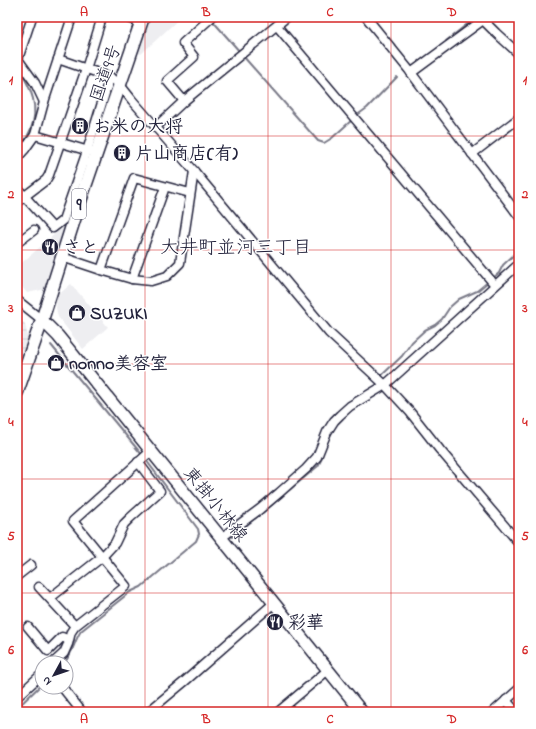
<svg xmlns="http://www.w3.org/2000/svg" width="536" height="729" font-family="'Indie Flower','Klee One',sans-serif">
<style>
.built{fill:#eeeef1}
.industrial{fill:url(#industrial-grid)}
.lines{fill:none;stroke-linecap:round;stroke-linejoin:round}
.stream{stroke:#7a7a88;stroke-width:2}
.minor-casing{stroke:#22223b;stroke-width:11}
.major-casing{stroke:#22223b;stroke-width:14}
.highway-casing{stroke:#22223b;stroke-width:15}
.minor{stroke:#fff;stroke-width:8}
.major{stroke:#fff;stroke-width:11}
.highway{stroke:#fff;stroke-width:12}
.grid{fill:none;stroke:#d62828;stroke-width:1;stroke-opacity:0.55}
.labels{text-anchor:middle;stroke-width:3;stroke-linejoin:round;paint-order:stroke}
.shield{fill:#fff;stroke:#646476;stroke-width:1}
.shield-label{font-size:17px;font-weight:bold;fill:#22223b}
.street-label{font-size:18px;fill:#22223b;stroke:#fff}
.poi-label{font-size:18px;font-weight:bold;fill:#22223b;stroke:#fff;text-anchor:start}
.neighbourhood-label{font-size:19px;fill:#22223b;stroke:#fff}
.neatline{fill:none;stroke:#d62828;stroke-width:1.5}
.grid-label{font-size:13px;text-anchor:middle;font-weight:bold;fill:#d62828}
</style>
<defs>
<pattern id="industrial-grid" width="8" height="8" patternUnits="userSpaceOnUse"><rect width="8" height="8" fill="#eeeef1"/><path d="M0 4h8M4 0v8" fill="none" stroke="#ccccd0"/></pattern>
</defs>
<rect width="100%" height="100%" fill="#fff"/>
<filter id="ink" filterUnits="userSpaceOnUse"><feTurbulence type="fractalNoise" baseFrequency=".025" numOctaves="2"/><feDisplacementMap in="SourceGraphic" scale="8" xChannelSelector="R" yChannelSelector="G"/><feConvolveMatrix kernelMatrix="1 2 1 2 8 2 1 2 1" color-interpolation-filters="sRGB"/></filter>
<g filter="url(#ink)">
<g class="built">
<polygon points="148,17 181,17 141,54 137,52"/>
<polygon points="63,227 67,228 46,289 27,293 17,281 17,267"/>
<polygon points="71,284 108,327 83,349 58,317 56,308 57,296"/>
</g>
<polygon class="industrial" points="17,315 25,324 28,338 17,372"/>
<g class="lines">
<g class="stream">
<polyline points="211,19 240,52"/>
<polyline points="446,41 476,17"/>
<polyline points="243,56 318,141 324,143 332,138 353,119"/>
<path d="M17 67C20 72 24 77 27 83 38 104 37 124 23 143"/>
<polyline points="356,116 367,108 397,77"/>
<polyline points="493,278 499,273 503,265 519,250"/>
<polyline points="51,345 143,456"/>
<polyline points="381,376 402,356 412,342 425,330 435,325 442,319 450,307 459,299 477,291 489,281"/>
<polyline points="232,537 267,509 318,466 321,460"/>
<path d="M64 663C73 654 74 641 81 631L130 592 141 587 196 541 199 534 198 529 146 460"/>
<polyline points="17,708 42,684"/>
</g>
<defs>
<g id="minor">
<polyline points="125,17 141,22"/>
<polyline points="366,17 409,70 519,216"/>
<polyline points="480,17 496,33 519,54"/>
<polyline points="277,26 495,285"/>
<polyline points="17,58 35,83 44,102"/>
<polyline points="58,59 110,77 120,85 132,100 194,171 329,333 385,385 410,412 440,450 519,543"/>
<polyline points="17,60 18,59 32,17"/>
<polyline points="411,73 483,20"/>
<polyline points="184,101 167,81 194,57 183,43 212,17"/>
<polyline points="156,127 184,101 287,17"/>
<polyline points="35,135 92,152"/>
<polyline points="17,140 25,149"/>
<polyline points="472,154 519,118"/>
<polyline points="17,158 25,149 35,135 44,102 72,17"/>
<polyline points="17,188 53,228 63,220 87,151 110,77"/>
<polyline points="17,202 46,180 49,175 86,69 102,17"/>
<polyline points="17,243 34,230"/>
<polyline points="62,257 101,270 132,279 151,281 167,276 180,263 194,171"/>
<polyline points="101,270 134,178 190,193"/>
<polyline points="132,279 165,187"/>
<polyline points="17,300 42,320"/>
<polyline points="221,538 260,509 279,493 306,469 317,457 327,432 334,421 340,415 350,406 385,385 519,264"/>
<polyline points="17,576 31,565"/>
<polyline points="39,587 75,626"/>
<polyline points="50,598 102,557 115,543 124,524 130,518 160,491 138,462"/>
<polyline points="28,627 48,651 62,637 69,640"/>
<polyline points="53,663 64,653 68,644 71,632 75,626 126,586 73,521 151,451"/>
<polyline points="62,687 82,712"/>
<polyline points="17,697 42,674"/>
<polyline points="506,700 516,712"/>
<polyline points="148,712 184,682 274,603"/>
<polyline points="278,712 328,670"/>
<polyline points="493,712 519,689"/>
</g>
<polyline id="major" points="42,320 58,336 362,712"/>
<polyline id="highway" points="17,392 42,320 80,201 143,17"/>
</defs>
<use href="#minor" class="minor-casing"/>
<use href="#major" class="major-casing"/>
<use href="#highway" class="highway-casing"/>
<use href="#minor" class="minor"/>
<use href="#major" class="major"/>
<use href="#highway" class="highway"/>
</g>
</g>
<path class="grid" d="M145 17V712M268 17V712M391 17V712M17 136H519M17 250H519M17 364H519M17 479H519M17 593H519"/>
<defs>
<symbol id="building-disc" viewBox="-11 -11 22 22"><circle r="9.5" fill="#22223b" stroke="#fff"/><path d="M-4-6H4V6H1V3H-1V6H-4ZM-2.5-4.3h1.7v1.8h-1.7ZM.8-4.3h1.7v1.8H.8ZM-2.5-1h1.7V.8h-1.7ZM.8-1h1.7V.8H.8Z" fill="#fff"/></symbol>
<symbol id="restaurant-disc" viewBox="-11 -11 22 22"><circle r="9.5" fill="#22223b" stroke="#fff"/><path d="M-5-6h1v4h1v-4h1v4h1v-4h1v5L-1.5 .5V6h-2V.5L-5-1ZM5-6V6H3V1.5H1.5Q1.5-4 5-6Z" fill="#fff"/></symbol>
<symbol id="shop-disc" viewBox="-11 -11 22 22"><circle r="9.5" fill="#22223b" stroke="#fff"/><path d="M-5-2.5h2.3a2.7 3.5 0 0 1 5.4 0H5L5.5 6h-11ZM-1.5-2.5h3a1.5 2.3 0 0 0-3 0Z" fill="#fff"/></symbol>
</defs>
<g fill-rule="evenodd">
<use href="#building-disc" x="70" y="116" width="20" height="20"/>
<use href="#building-disc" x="112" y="143" width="20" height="20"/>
<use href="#restaurant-disc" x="40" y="237" width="20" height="20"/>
<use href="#shop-disc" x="67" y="303" width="20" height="20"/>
<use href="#shop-disc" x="46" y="353" width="20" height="20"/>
<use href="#restaurant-disc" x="265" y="612" width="20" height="20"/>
</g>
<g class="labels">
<rect class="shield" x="72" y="189" width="14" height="30" rx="3"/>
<g class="shield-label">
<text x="79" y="210">9</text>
</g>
<g class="street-label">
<text transform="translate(105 73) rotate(-71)" y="6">国道9号</text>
<text transform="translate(216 504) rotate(51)" y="6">東掛小林線</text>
</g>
<g class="poi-label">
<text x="93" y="132">お米の大将</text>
<text x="135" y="159">片山商店(有)</text>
<text x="63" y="253">さと</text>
<text x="90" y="319">SUZUKI</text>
<text x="69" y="369">nonno美容室</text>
<text x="288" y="628">彩華</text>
</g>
<g class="neighbourhood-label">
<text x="236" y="253">大井町並河三丁目</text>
</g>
</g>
<rect width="536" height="729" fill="none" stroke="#fff" stroke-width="44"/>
<g transform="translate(54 675) rotate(230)"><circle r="19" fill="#ffffff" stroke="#a7a7b1"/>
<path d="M0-3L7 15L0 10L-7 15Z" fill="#22223b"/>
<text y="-6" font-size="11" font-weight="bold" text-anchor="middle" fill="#22223b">N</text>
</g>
<rect x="22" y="22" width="492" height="685" class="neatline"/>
<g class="grid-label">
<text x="84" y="16">A</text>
<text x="206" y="16">B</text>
<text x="330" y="16">C</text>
<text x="452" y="16">D</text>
<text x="11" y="84">1</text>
<text x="525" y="84">1</text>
<text x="11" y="198">2</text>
<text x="525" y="198">2</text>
<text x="11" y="312">3</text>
<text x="525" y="312">3</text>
<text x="11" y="426">4</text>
<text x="525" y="426">4</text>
<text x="11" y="540">5</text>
<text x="525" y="540">5</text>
<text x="11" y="654">6</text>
<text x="525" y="654">6</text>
<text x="84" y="723">A</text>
<text x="206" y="723">B</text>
<text x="330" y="723">C</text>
<text x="452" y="723">D</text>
</g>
</svg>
